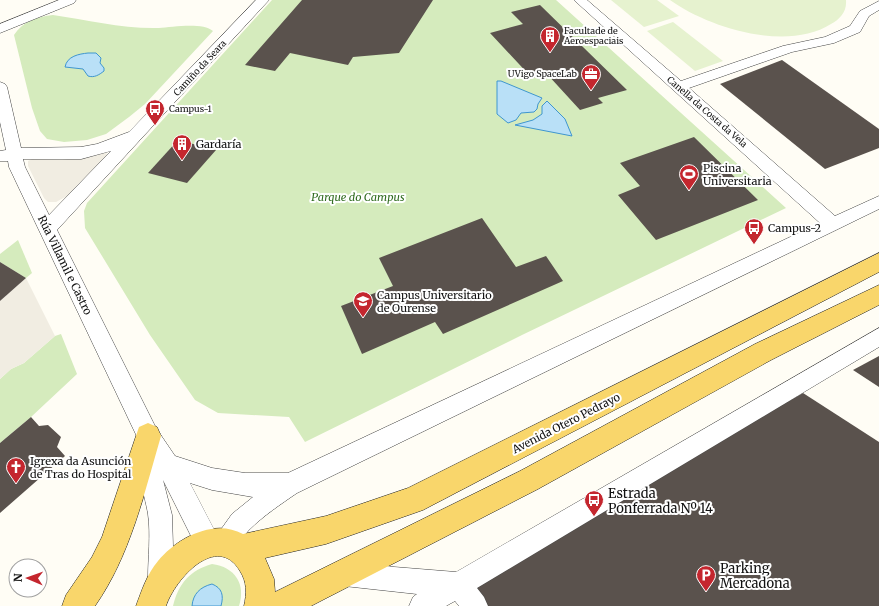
<svg xmlns="http://www.w3.org/2000/svg" width="879" height="606" font-family="Merriweather,serif">
<style>
.green{fill:#d5ebbd}
.pitch{fill:#e6f2cf}
.plaza{fill:#f1ede2}
.water{fill:#b9e0f7;stroke:#3f96cf}
.building{fill:#5a524d}
.lines{fill:none;stroke-linecap:round;stroke-linejoin:round}
.street-casing{stroke:#444;stroke-width:1}
.primary-casing{stroke:#222;stroke-width:1}
.street{fill:#fff;fill-rule:evenodd}
.primary{fill:#f9d66b;fill-rule:evenodd}
.labels{text-anchor:middle;stroke-width:4;stroke-linejoin:round;paint-order:stroke}
.far-poi-label{font-size:9px;fill:#111;stroke:#fff;text-anchor:start}
.far-street-label{font-size:9px;fill:#111;stroke:#fff}
.poi-label{font-size:11px;fill:#111;stroke:#fff;text-anchor:start}
.park-label{font-size:11px;font-style:italic;fill:#2f6b1f;stroke:#fff}
.street-label{font-size:11px;fill:#111;stroke:#fff}
.near-poi-label{font-size:13px;fill:#111;stroke:#fff;text-anchor:start}
</style>
<rect width="100%" height="100%" fill="#fffdf5"/>
<g class="green">
<polygon points="272,0 556,0 786,208 522,335 305,442 289,417 218,413 195,400 150,335 85,228 84,211 87,203"/>
<path d="M53 15C88 20 123 29 159 28 172 27 203 22 213 31L145 104 129 117 106 134 87 140 64 142 47 139 40 131 32 108 14 35C23 21 37 17 53 15Z"/>
<polygon points="18,240 32,273 26,278 0,262 0,254"/>
<polygon points="61,334 77,374 31,417 0,443 0,379 11,369 24,363 55,336"/>
<path d="M212 564C235 567 246 584 239 606H173C178 584 190 570 212 564Z"/>
</g>
<g class="pitch">
<polygon points="611,0 657,0 679,16 644,27"/>
<path d="M670 0H846C847 12 840 19 831 24 787 52 709 28 670 0Z"/>
<polygon points="673,22 723,61 695,71 647,31"/>
</g>
<g class="plaza">
<polygon points="106,152 107,155 103,160 69,195 56,202 48,202 44,198 28,166 28,161 32,159 62,160"/>
<polygon points="26,278 55,336 24,363 11,369 0,379 0,301"/>
</g>
<g class="water">
<path d="M88 53H96L101 58 100 63 104 68V71C99 75 94 78 88 76L83 69 65 67C67 56 79 54 88 53Z"/>
<polygon points="497,81 501,81 542,98 538,104 537,109 534,112 521,113 516,120 508,123 497,114"/>
<polygon points="547,101 565,119 572,136 515,125 533,120 542,114 542,106"/>
<path d="M212 584C222 588 224 595 221 606H192C193 594 200 587 212 584Z"/>
</g>
<g class="building">
<polygon points="302,0 433,0 399,53 353,57 348,65 290,53 275,71 245,65"/>
<polygon points="540,5 627,90 598,98 603,103 580,110 547,74 532,78 490,33 523,24 511,12"/>
<polygon points="782,60 879,129 879,148 825,169 720,84"/>
<polygon points="694,137 758,200 656,240 618,195 640,186 620,163"/>
<polygon points="178,140 216,150 187,183 148,173"/>
<polygon points="482,218 516,267 546,256 563,281 443,334 435,322 362,354 341,306 393,286 379,258"/>
<polygon points="0,262 26,278 0,301"/>
<polygon points="879,356 879,387 853,370"/>
<polygon points="803,393 879,442 879,606 475,606 479,576"/>
<polygon points="31,417 39,426 48,425 61,437 57,447 65,456 0,513 0,443"/>
</g>
<g class="lines">
<defs>
<g id="street">
<polygon points="59,0 76,0 74,3 0,33 0,24"/>
<path d="M256 0H269L57 230 156 428 175 456 212 468 245 473H288L820 223 574 0H587L681 81 783 46 825 37 850 26 860 11 879 1V10L869 16 860 32 834 43 792 52 689 88 835 216 879 196V209L297 493C281 504 263 516 249 530 240 539 240 549 226 554L217 550 208 555 199 552 163 480 172 515 174 579 170 588 161 592 152 588 148 579C148 558 151 535 148 514 145 495 132 458 139 441L9 167 8 161H0V151L6 150 0 122V82L5 84 7 87 21 148 81 147 97 144 129 132ZM111 151 49 215 25 167 23 159H81ZM190 483 212 490 253 497 232 514 217 535Z"/>
<polygon points="879,328 879,347 477,588 484,597 488,606 459,606 455,601 446,606 409,606 413,597 417,594 344,586 335,582 331,573 335,564 344,560 394,567 456,572"/>
</g>
<g id="primary">
<path d="M879 253V272L423 510 326 544 265 558 274 579 275 592 520 471 755 344 879 285V305L771 360 538 489 311 606H244C247 593 247 582 240 571 217 532 175 579 166 606H136C142 590 147 574 158 561 177 538 214 518 243 534L326 516 408 488Z"/>
<path d="M148 423 157 427 161 436C144 494 130 556 95 606H62L66 595 92 557 102 537 139 427Z"/>
</g>
</defs>
<use href="#street" class="street-casing"/>
<use href="#primary" class="primary-casing"/>
<use href="#street" class="street"/>
<use href="#primary" class="primary"/>
</g>
<defs>
<symbol id="building-pin" viewBox="-11 -11 22 30"><path d="M0 17L-7.5 6A9.5 9.5 0 1 1 7.5 6Z" fill="#c4262e" stroke="#fff"/><path d="M-4-6H4V6H1V3H-1V6H-4ZM-2.5-4.3h1.7v1.8h-1.7ZM.8-4.3h1.7v1.8H.8ZM-2.5-1h1.7V.8h-1.7ZM.8-1h1.7V.8H.8Z" fill="#fff"/></symbol>
<symbol id="office-pin" viewBox="-11 -11 22 30"><path d="M0 17L-7.5 6A9.5 9.5 0 1 1 7.5 6Z" fill="#c4262e" stroke="#fff"/><path d="M-6-3h4V-5.5h4V-3h4V5H-6ZM-1-4.5V-3h2v-1.5ZM-6 0V1H6V0Z" fill="#fff"/></symbol>
<symbol id="bus-pin" viewBox="-11 -11 22 30"><path d="M0 17L-7.5 6A9.5 9.5 0 1 1 7.5 6Z" fill="#c4262e" stroke="#fff"/><path d="M-5-6H5V4H4V6H2V4H-2V6H-4V4H-5ZM-3.5-4V0h7V-4ZM-3.5 1.2v1.5H-2V1.2ZM2 1.2v1.5H3.5V1.2Z" fill="#fff"/></symbol>
<symbol id="stadium-pin" viewBox="-11 -11 22 30"><path d="M0 17L-7.5 6A9.5 9.5 0 1 1 7.5 6Z" fill="#c4262e" stroke="#fff"/><path d="M0-5a6.5 5 0 1 0 0 10a6.5 5 0 1 0 0-10ZM-3.5-1.8h7v3.6h-7Z" fill="#fff"/></symbol>
<symbol id="university-pin" viewBox="-11 -11 22 30"><path d="M0 17L-7.5 6A9.5 9.5 0 1 1 7.5 6Z" fill="#c4262e" stroke="#fff"/><path d="M0-5L7-2L0 1L-7-2ZM-4 1L0 2.5L4 1V4Q0 6-4 4Z" fill="#fff"/></symbol>
<symbol id="church-pin" viewBox="-11 -11 22 30"><path d="M0 17L-7.5 6A9.5 9.5 0 1 1 7.5 6Z" fill="#c4262e" stroke="#fff"/><path d="M-1.2-6h2.4v3.5h3.3v2.4h-3.3V6h-2.4V-.1h-3.3v-2.4h3.3Z" fill="#fff"/></symbol>
<symbol id="parking-pin" viewBox="-11 -11 22 30"><path d="M0 17L-7.5 6A9.5 9.5 0 1 1 7.5 6Z" fill="#c4262e" stroke="#fff"/><path d="M-3.5-5.5H1a3.5 3.5 0 0 1 0 7H-1V5.5H-3.5ZM-1-3.4V-.6H.8a1.4 1.4 0 0 0 0-2.8Z" fill="#fff"/></symbol>
</defs>
<g fill-rule="evenodd">
<use href="#building-pin" x="539" y="25" width="22" height="30"/>
<use href="#office-pin" x="580" y="63" width="22" height="30"/>
<use href="#bus-pin" x="144" y="98" width="22" height="30"/>
<use href="#building-pin" x="171" y="133" width="22" height="30"/>
<use href="#stadium-pin" x="678" y="163" width="22" height="30"/>
<use href="#bus-pin" x="743" y="217" width="22" height="30"/>
<use href="#university-pin" x="352" y="290" width="22" height="30"/>
<use href="#church-pin" x="5" y="456" width="22" height="30"/>
<use href="#bus-pin" x="583" y="489" width="22" height="30"/>
<use href="#parking-pin" x="695" y="564" width="22" height="30"/>
</g>
<g class="labels">
<g class="far-poi-label">
<text x="564" y="34">Facultade de<tspan x="564" dy="10">Aeroespaciais</tspan></text>
<text x="577" y="77" text-anchor="end">UVigo SpaceLab</text>
<text x="169" y="112">Campus-1</text>
</g>
<g class="far-street-label">
<text transform="translate(200 68) rotate(-47)" y="3">Camiño da Seara</text>
<text transform="translate(707 112) rotate(41)" y="3">Canella da Costa da Vela</text>
</g>
<g class="poi-label">
<text x="196" y="148">Gardaría</text>
<text x="703" y="172">Piscina<tspan x="703" dy="13">Universitaria</tspan></text>
<text x="768" y="232">Campus-2</text>
<text x="377" y="299">Campus Universitario<tspan x="377" dy="13">de Ourense</tspan></text>
<text x="30" y="465">Igrexa da Asunción<tspan x="30" dy="13">de Tras do Hospital</tspan></text>
</g>
<g class="park-label">
<text x="358" y="201">Parque do Campus</text>
</g>
<g class="street-label">
<text transform="translate(65 265) rotate(64)" y="4">Rúa Villamil e Castro</text>
<text transform="translate(566 423) rotate(-27)" y="4">Avenida Otero Pedrayo</text>
</g>
<g class="near-poi-label">
<text x="608" y="498">Estrada<tspan x="608" dy="15">Ponferrada Nº 14</tspan></text>
<text x="720" y="573">Parking<tspan x="720" dy="15">Mercadona</tspan></text>
</g>
</g>
<g transform="translate(28 578) rotate(272)"><circle r="19" fill="#ffffff" stroke="#a0a0a0"/>
<path d="M0-3L7 15L0 10L-7 15Z" fill="#c4262e"/>
<text y="-6" font-size="11" font-weight="bold" text-anchor="middle" fill="#111111">N</text>
</g>
</svg>
